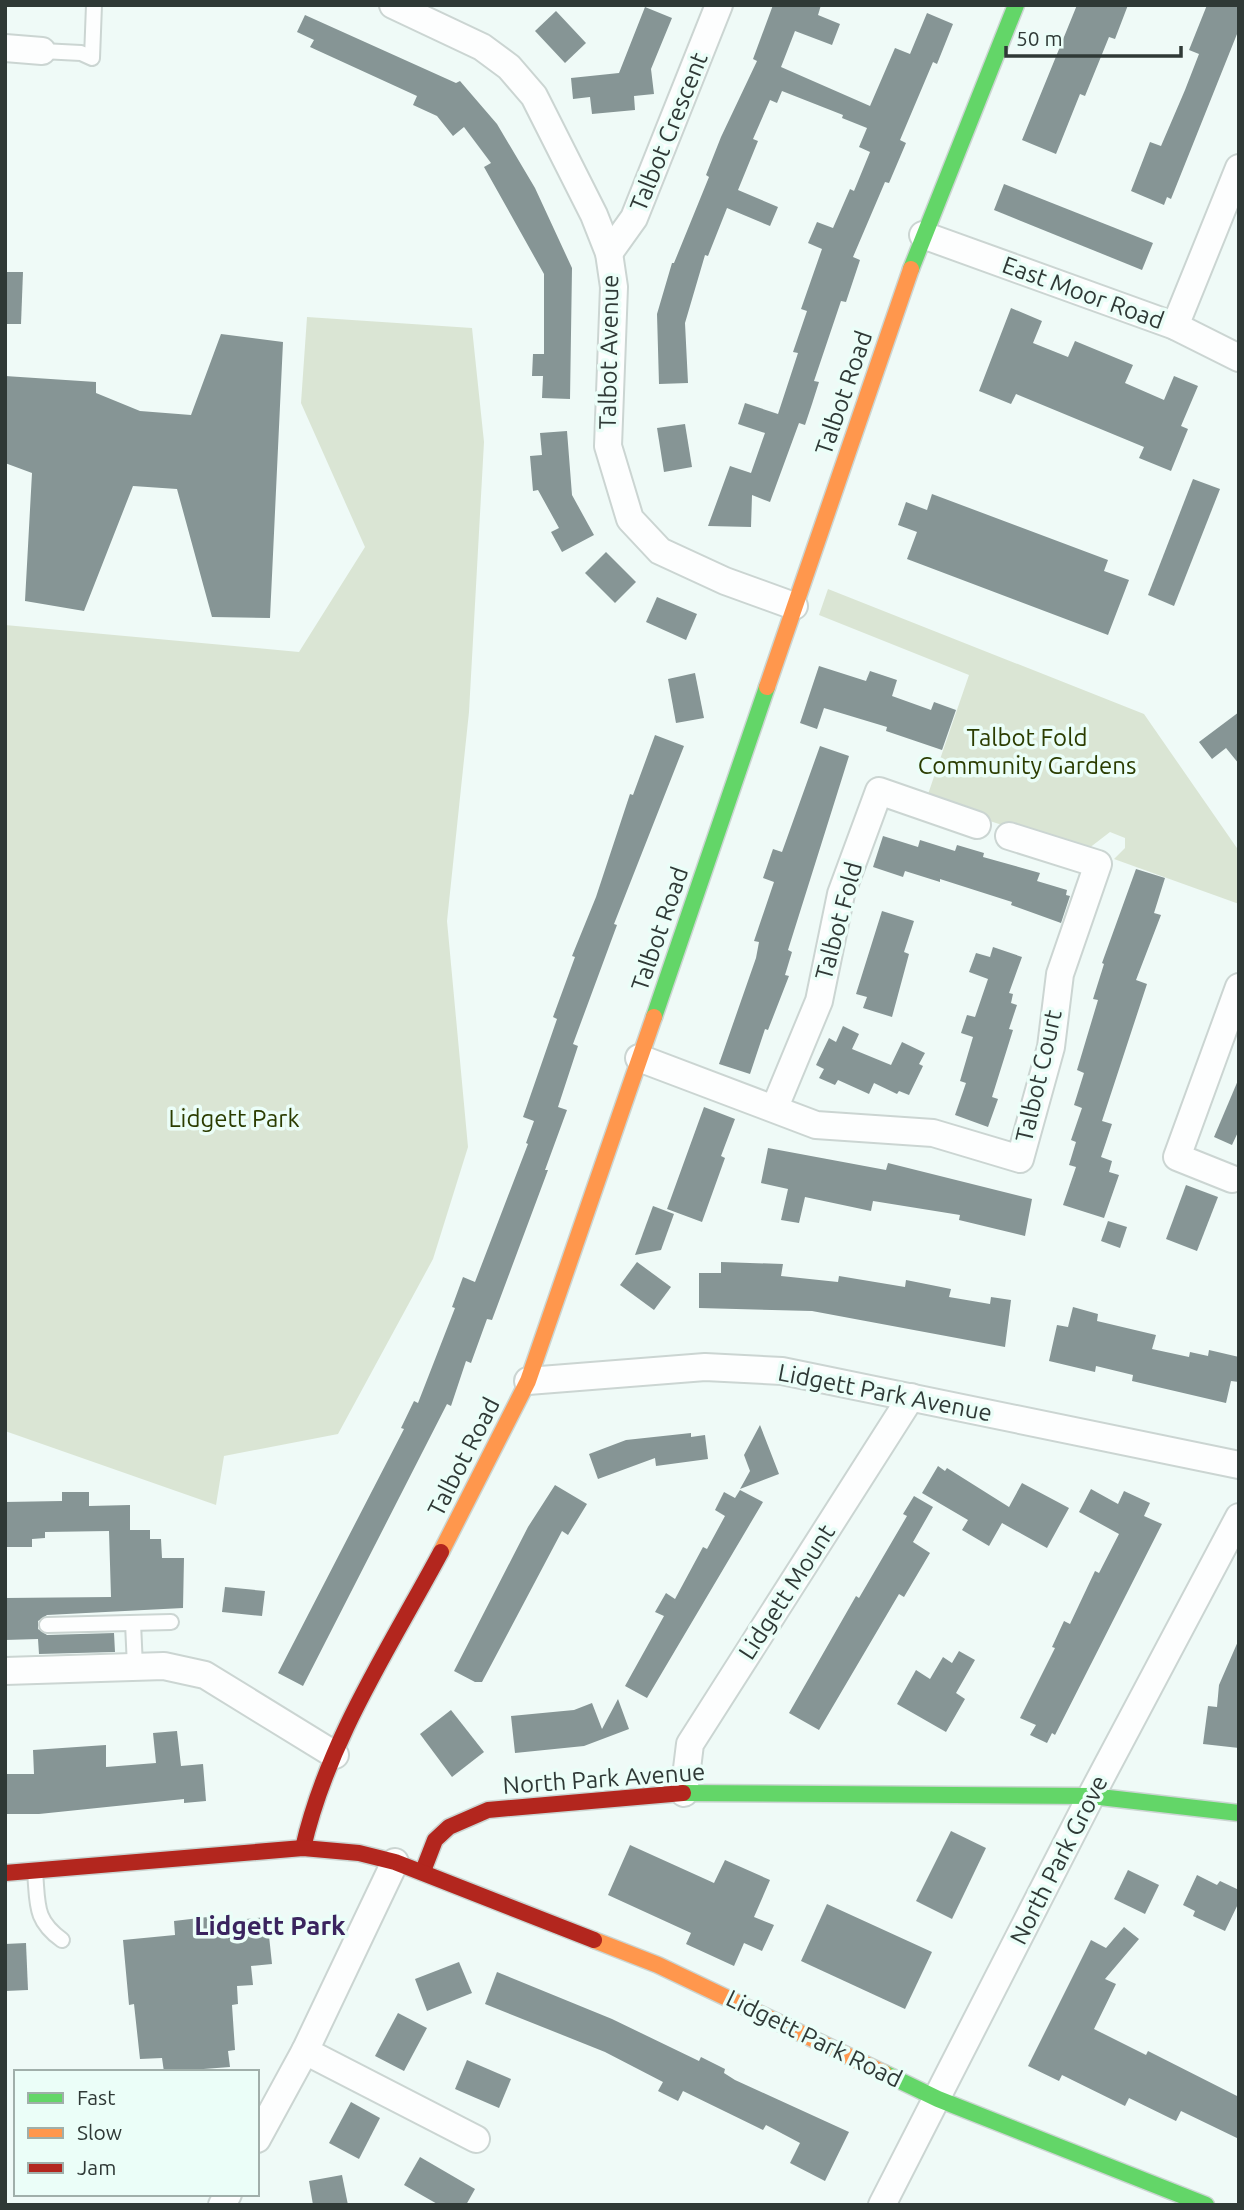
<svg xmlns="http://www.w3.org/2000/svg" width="1244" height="2210" font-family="Ubuntu,sans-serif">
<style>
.green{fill:#dae5d4}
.building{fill:#869595}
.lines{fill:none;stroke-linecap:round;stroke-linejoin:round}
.lane-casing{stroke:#cbd5d2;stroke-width:18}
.street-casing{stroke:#cbd5d2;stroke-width:30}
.fast-casing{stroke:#cbd5d2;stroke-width:19}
.slow-casing{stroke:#cbd5d2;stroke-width:19}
.jam-casing{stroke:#cbd5d2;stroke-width:19}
.lane{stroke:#fdfefe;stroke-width:14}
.street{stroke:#fdfefe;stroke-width:26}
.fast{stroke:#63d668;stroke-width:16}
.slow{stroke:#ff974d;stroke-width:16}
.jam{stroke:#b3261e;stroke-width:16}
.labels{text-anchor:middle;stroke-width:7;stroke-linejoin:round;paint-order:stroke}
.street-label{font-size:24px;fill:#2f3936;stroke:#ebfef8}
.park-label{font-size:24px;fill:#2b3c00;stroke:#ebfef8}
.neighbourhood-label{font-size:26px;font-weight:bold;fill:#3a245e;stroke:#ebfef8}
</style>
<rect width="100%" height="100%" fill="#effaf7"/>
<g class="green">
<polygon points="307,317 472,328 484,442 469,712 447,921 468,1147 433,1259 338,1434 224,1456 216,1505 5,1431 5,625 299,652 365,547 301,403"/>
<polygon points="828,589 1144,714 1239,851 1239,904 1114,859 1125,848 1125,838 1110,832 1084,852 926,800 969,675 819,615"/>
</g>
<g class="building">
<polygon points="773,5 821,5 818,15 840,24 832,45 795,31 781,67 870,106 895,48 910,54 927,13 953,24 937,64 933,62 900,140 906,143 889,183 885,182 853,257 860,260 846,302 841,301 814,381 819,382 812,404 805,425 799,423 770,502 752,495 751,527 708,526 730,466 751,473 765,433 738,424 745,403 778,414 798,353 793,352 807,311 801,309 822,249 808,243 817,222 833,228 850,189 854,191 870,152 859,147 867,128 842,118 843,115 782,91 777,103 770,100 753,139 758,141 738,190 778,207 770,226 727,208 708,256 705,255 685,323 688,383 659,384 657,314 672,263 674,263 709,177 706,175 721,137 757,61 753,59"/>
<polygon points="1077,5 1128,5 1115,39 1109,37 1085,96 1080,94 1056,154 1022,140"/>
<polygon points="1207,5 1239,5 1239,29 1171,199 1167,197 1164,205 1131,191 1150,142 1161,146 1185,90 1199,54 1189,50"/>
<polygon points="645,7 672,18 651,69 654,94 634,96 635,110 592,114 590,97 573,99 571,78 619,73"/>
<polygon points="556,11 586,43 565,63 535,31"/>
<polygon points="305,15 456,83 460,81 497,124 535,188 572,268 570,399 542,398 543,376 532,376 533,354 544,354 544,274 484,167 491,163 464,127 453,136 437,116 413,105 417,96 310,47 314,40 297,32"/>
<polygon points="1004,184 1153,243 1142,270 994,210"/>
<polygon points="5,272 23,272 21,324 5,324"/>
<polygon points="1011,308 1042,321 1033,343 1068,357 1075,341 1133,365 1125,383 1164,400 1174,376 1198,386 1181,426 1188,429 1171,471 1139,458 1144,447 1016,394 1011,404 979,391"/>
<polygon points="221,334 283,342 270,618 212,617 177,489 133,486 84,611 25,601 32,473 5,463 5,376 96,382 96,393 140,411 191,415"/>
<polygon points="685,424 692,467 664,472 657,428"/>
<polygon points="567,431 572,495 594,535 562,552 551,532 559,528 538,490 533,491 530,456 542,455 540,433"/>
<polygon points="1193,479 1220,489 1174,606 1148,595"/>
<polygon points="932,494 1108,560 1104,571 1129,580 1108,635 907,559 917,532 898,525 906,502 927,510"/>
<polygon points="606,552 636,582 615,603 585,573"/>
<polygon points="657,597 697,614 686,640 646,622"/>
<polygon points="819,666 866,681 870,671 897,680 892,696 931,710 934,702 956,710 942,750 886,731 887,727 824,708 817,729 800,723"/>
<polygon points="695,673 704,718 676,723 668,679"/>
<polygon points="1239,712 1239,764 1226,748 1212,759 1199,742"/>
<polygon points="655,735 684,746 614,924 617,925 573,1044 578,1046 558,1107 567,1110 545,1170 548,1170 492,1320 487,1319 471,1363 466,1361 451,1406 447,1404 303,1686 278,1673 404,1429 401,1428 414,1401 418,1403 455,1308 452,1307 463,1277 475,1282 528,1144 526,1143 534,1121 523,1117 557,1019 553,1017 575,957 572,956 596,897 630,794 633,795"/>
<polygon points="820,746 849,756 788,950 792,952 785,975 789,976 768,1030 765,1029 750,1074 719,1064 756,958 759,942 754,941 774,882 763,878 773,849 782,852"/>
<polygon points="883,836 918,847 920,840 955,851 957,845 984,853 983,857 1040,873 1037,881 1067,890 1066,895 1070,896 1061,923 1011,905 1012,902 940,879 940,882 905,871 903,877 873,867"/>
<polygon points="1136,869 1165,878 1154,913 1161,915 1136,980 1147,984 1102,1121 1112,1124 1101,1157 1112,1161 1109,1172 1119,1175 1104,1218 1063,1205 1076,1167 1069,1165 1076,1142 1071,1140 1082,1108 1074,1105 1084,1073 1077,1070 1098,1000 1093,999 1104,964 1102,963"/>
<polygon points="882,911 914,921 904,952 909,954 892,1017 863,1008 867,997 856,994"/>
<polygon points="993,947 1022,957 1009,993 1013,994 1011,1003 1017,1005 1009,1029 1013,1030 992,1097 998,1099 988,1127 955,1115 966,1083 960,1081 973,1037 961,1033 967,1015 975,1017 988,979 969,972 976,953 990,957"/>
<polygon points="843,1026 859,1034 852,1049 891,1065 902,1042 925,1053 919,1064 923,1066 909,1095 899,1091 897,1094 874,1083 869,1094 838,1080 835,1085 819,1078 824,1069 816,1065 829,1038 836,1042"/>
<polygon points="1239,1078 1239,1130 1232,1145 1214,1137"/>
<polygon points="704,1107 735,1119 721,1156 725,1158 702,1222 667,1209"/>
<polygon points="768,1148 886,1170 888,1163 1032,1199 1025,1236 959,1220 960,1215 873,1201 871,1211 805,1197 799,1223 781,1220 788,1189 761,1183"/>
<polygon points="1186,1185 1218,1197 1197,1251 1166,1239"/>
<polygon points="653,1206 674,1214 661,1250 635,1255"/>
<polygon points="1108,1221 1127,1227 1120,1248 1101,1241"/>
<polygon points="637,1262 671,1287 654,1310 620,1285"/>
<polygon points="721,1262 783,1264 781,1276 838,1282 839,1276 905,1287 906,1280 951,1289 949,1297 990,1304 991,1297 1011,1300 1005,1347 812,1311 699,1308 699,1273 721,1273"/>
<polygon points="1073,1307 1098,1314 1097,1321 1156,1335 1152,1349 1189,1357 1190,1352 1208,1356 1209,1350 1239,1357 1239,1382 1231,1381 1226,1403 1132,1381 1133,1375 1096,1366 1095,1372 1049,1361 1057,1325 1068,1327"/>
<polygon points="760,1425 779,1474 740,1489 750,1471 744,1455"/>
<polygon points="691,1433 691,1437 705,1435 708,1459 656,1466 655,1458 598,1479 589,1454 626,1440"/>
<polygon points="938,1466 945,1471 947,1468 1009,1507 1022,1483 1069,1508 1047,1548 1002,1523 989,1546 962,1530 968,1520 922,1493"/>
<polygon points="555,1485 587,1504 568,1535 562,1531 482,1682 475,1682 454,1671 528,1527"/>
<polygon points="1091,1489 1118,1504 1124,1491 1150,1503 1144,1516 1162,1524 1055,1735 1052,1733 1047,1743 1030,1735 1036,1725 1020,1718 1055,1648 1052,1647 1064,1621 1070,1624 1095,1571 1099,1573 1119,1534 1079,1512"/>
<polygon points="740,1490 763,1502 647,1698 625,1686 664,1616 655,1612 666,1593 675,1599 703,1547 707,1549 725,1516 715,1510 724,1492 735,1498"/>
<polygon points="62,1492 89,1492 89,1506 130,1505 130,1530 150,1530 150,1539 161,1539 162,1558 184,1558 183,1608 47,1615 38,1621 38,1629 47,1635 114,1633 115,1652 39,1654 38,1639 5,1640 5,1598 111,1597 109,1531 45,1532 45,1538 32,1539 32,1547 5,1547 5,1502 62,1501"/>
<polygon points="914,1496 933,1507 913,1542 930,1553 904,1597 899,1594 819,1730 789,1713 856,1596 859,1598 907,1516 903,1514"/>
<polygon points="225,1587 265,1591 262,1616 222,1612"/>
<polygon points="1239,1639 1239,1748 1203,1744 1208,1706 1217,1707 1219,1685"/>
<polygon points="959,1651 975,1660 956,1693 965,1699 946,1732 897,1704 916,1670 930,1679 943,1657 952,1663"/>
<polygon points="618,1699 629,1729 584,1746 515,1753 511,1716 574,1710 592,1703 602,1729"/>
<polygon points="451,1710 484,1752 452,1777 420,1734"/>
<polygon points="177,1731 181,1766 203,1764 206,1801 184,1803 184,1799 39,1814 5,1814 5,1774 34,1774 33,1750 106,1745 106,1767 156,1763 153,1733"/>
<polygon points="951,1831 986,1848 952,1919 916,1901"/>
<polygon points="630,1845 714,1883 725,1860 770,1880 754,1917 774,1925 762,1951 744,1943 734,1966 686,1944 691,1933 608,1895"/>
<polygon points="1128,1870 1159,1885 1145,1914 1114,1899"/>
<polygon points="1197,1875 1217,1885 1220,1881 1239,1890 1239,1902 1225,1931 1193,1916 1195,1911 1183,1905"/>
<polygon points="827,1904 932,1952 905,2009 801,1961"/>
<polygon points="216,1916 217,1922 267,1917 272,1964 251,1966 253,1985 237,1986 238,2004 232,2005 235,2050 228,2051 230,2067 164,2072 162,2058 140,2059 134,2004 129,2005 123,1940 175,1935 174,1921"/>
<polygon points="1124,1927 1139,1939 1105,1979 1116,1984 1094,2029 1146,2055 1148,2051 1239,2097 1239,2139 1181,2111 1176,2121 1129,2098 1125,2106 1062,2075 1059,2081 1028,2066 1091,1940 1106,1948"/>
<polygon points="26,1943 28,1990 5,1991 5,1944"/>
<polygon points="459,1962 472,1993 427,2011 415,1979"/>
<polygon points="497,1972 612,2019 699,2061 701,2057 725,2069 724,2073 735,2080 849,2132 825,2181 790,2163 800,2143 766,2125 763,2130 683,2091 678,2101 658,2091 663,2082 605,2052 485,2004"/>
<polygon points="398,2013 427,2028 404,2071 375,2056"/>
<polygon points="467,2060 511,2079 499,2108 455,2089"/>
<polygon points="351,2102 380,2118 359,2159 329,2143"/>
<polygon points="420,2157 475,2189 466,2205 439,2205 404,2185"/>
<polygon points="342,2175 348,2205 313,2205 309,2181"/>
</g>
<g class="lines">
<defs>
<g id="lane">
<polyline points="42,51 81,53 92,58 94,5"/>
<polyline points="133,1623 135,1667"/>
<polyline points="47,1625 171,1622"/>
<path d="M35 1872C38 1904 34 1920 62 1940"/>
</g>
<g id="street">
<polyline points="393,5 482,47 509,67 534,96 594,215 609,253 614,287 608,446 630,519 660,551 725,581 794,606"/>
<polyline points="5,48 42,51"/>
<polyline points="923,235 1175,326 1239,358"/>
<polyline points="609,253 634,218 719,5"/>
<polyline points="1175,326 1239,168"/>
<polyline points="639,1058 816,1125 933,1133 1020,1159 1051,1047 1060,974 1098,864 1009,836"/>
<polyline points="775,1107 819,1001 841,894 879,791 977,825"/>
<polyline points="1232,1179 1177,1157 1239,987"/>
<polyline points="528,1381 705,1367 782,1371 1239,1465"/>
<polyline points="5,1671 164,1666 205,1675 335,1755"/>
<polyline points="684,1793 690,1744 911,1397"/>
<polyline points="305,2051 476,2139"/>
<polyline points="257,2139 305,2051 395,1862"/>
<polyline points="222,2205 228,2194"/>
<polyline points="882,2205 1091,1796 1239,1517"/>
</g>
<g id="fast">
<polyline points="911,269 1016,5"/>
<polyline points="654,1017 767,687"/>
<polyline points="683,1793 1091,1796 1239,1813"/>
<polyline points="884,2073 938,2099 1206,2205"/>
</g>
<g id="slow">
<polyline points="767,687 911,269"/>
<polyline points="441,1552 528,1381 654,1017"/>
<polyline points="594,1940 658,1965 884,2073"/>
</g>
<g id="jam">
<path d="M303 1848C327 1742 390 1647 441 1552"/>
<polyline points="423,1871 435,1840 449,1827 488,1810 683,1793"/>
<polyline points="5,1873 303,1848 359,1853 395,1862 594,1940"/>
</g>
</defs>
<use href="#lane" class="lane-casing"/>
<use href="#street" class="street-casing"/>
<use href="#fast" class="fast-casing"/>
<use href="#slow" class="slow-casing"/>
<use href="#jam" class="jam-casing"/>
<use href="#lane" class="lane"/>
<use href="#street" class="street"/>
<use href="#fast" class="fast"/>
<use href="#slow" class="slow"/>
<use href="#jam" class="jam"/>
</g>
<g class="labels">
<g class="street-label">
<text transform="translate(669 132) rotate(-68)" y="8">Talbot Crescent</text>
<text transform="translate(1083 293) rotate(20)" y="8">East Moor Road</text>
<text transform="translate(609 352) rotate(-89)" y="8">Talbot Avenue</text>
<text transform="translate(844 393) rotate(-71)" y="8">Talbot Road</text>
<text transform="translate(839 921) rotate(-75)" y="8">Talbot Fold</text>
<text transform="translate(660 929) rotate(-71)" y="8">Talbot Road</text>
<text transform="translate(1039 1076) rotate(-77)" y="8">Talbot Court</text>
<text transform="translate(885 1393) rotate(11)" y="8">Lidgett Park Avenue</text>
<text transform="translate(464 1457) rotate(-63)" y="8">Talbot Road</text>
<text transform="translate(787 1592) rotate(-57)" y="8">Lidgett Mount</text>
<text transform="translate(604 1779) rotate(-4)" y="8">North Park Avenue</text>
<text transform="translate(1059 1860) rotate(-63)" y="8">North Park Grove</text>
<text transform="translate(814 2039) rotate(26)" y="8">Lidgett Park Road</text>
</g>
<g class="park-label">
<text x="1027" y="746">Talbot Fold<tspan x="1027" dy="28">Community Gardens</tspan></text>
<text x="234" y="1127">Lidgett Park</text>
</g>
<g class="neighbourhood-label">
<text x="270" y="1935">Lidgett Park</text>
</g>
</g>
<rect width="1244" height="2210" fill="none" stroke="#2f3936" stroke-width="14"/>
<rect x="14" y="2070" width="245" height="126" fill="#ebfef8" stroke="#a0afaa" stroke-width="2"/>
<rect x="28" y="2093" width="35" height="10" fill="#63d668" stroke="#a0afaa" stroke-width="2"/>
<text x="77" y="2105" font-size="21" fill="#2f3936">Fast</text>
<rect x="28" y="2128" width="35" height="10" fill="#ff974d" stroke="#a0afaa" stroke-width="2"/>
<text x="77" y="2140" font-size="21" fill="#2f3936">Slow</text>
<rect x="28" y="2163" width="35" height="10" fill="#b3261e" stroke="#a0afaa" stroke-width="2"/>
<text x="77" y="2175" font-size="21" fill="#2f3936">Jam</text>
<path d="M1006 46v10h175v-10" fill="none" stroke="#2f3936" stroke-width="3.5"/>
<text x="1016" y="46" font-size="21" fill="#2f3936" stroke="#ebfef8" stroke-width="5" paint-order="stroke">50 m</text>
</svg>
